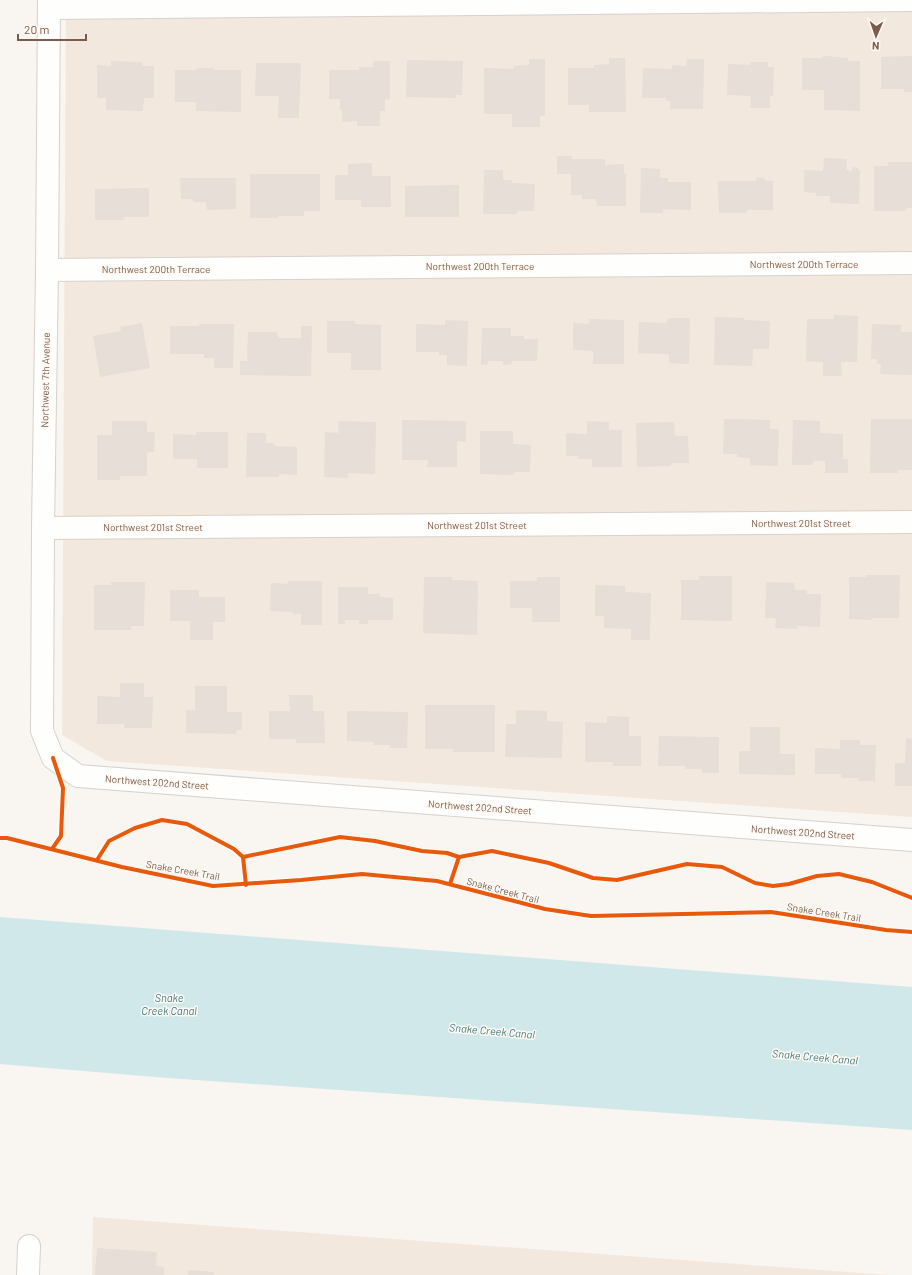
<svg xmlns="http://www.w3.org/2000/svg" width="912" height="1275" font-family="Barlow,sans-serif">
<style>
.residential{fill:#f2e8de}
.water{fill:#d0e8ea}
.building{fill:#e6ded7}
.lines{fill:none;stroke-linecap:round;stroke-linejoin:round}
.street-casing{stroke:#d7d1cb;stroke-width:24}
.street{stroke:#fefefd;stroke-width:22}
.cycleway-casing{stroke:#fffaf3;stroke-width:6}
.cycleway{stroke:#e8590c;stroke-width:4}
.labels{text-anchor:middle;stroke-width:3;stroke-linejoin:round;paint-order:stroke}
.street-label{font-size:10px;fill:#7a5c4d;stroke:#fffaf3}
.water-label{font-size:11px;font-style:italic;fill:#437c86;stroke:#fffaf3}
</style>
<rect width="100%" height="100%" fill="#f9f5f0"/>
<g class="residential">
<polygon points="66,0 912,0 912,817 107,761 62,735"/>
<polygon points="93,1217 889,1275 92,1275"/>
</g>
<polygon class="water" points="0,917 912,987 912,1130 168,1078 0,1064"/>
<g class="building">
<polygon points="823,56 841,57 840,58 848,58 848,61 860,61 860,111 824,110 824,90 802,90 802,58 823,58"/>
<polygon points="912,56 912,92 904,92 904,89 881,89 881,57"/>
<polygon points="609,58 625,58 626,112 589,112 589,105 568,105 568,68 594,68 594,65 609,64"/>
<polygon points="529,59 545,59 545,116 540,116 540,127 512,127 512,114 484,114 484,68 514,69 514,66 529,65"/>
<polygon points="687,59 704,59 703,109 670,109 670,101 666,101 666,98 642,98 643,68 672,69 672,65 686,66"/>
<polygon points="407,60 463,61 462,95 456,95 456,98 406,97"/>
<polygon points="111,61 142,62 142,66 154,66 154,98 144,98 143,111 106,110 106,98 97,98 97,65 111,66"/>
<polygon points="373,61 390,61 390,100 385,99 385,111 380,111 380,126 357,126 357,121 342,122 342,110 340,109 340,99 329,99 329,70 359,70 359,67 373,67"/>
<polygon points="750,62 768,62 768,67 774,67 773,96 770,96 770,108 750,108 751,96 727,95 728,64 750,65"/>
<polygon points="256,63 301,63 299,118 278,118 279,96 255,96"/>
<polygon points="196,68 214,68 213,70 241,70 241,112 196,111 196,102 175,102 175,70 196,70"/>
<polygon points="557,156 572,156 572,159 605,159 605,165 624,164 624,173 626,173 626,206 597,206 596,199 582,199 582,195 571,195 571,174 557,174"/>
<polygon points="824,158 847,159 846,170 852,171 852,167 858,168 858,171 860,170 859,204 830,203 830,196 816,196 816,193 804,192 804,170 823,171"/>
<polygon points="888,162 912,162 912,208 906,208 906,211 874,211 874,166 888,166"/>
<polygon points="372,163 372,176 391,176 391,207 361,207 361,200 335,200 335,175 348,175 348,164"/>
<polygon points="641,168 660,169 660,178 668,178 668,182 691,182 691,210 663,209 663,213 640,213"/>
<polygon points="484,170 503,170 503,180 511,180 512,183 535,184 534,211 517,211 517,214 483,214"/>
<polygon points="250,174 320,174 320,211 304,211 304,216 278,216 278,218 250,218"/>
<polygon points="180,178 236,178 236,209 207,210 206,202 193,202 193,199 181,199"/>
<polygon points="756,178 764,178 765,181 773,181 773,210 747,210 747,213 719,213 718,181 756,181"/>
<polygon points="459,185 459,217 405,217 405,186"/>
<polygon points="149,188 149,217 123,217 124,220 95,220 95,189"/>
<polygon points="834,315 858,316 857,362 841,362 842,376 823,376 823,362 806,361 807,319 834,319"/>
<polygon points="715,317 745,318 744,320 770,321 769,349 753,349 752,366 714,365"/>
<polygon points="668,318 690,318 689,364 669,363 669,354 638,353 639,322 667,323"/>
<polygon points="589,319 624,320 624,364 593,364 593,351 573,350 573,323 589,324"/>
<polygon points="445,320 468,321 467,366 447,365 447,355 439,355 439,352 416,352 416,324 445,325"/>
<polygon points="327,321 355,321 355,324 381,325 381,370 351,370 351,353 327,353"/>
<polygon points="142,323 150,368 100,377 93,336 121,331 120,327"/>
<polygon points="199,324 234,324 233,368 214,368 214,358 204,358 204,354 170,354 170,326 199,326"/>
<polygon points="872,324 901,325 901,332 912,332 912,375 880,374 881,364 877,364 877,359 871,359"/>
<polygon points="301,326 312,326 311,376 240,375 240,361 247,361 248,332 277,332 278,338 301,338"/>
<polygon points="482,328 511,328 511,336 524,336 524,339 538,339 537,361 512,361 512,364 503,365 503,361 488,361 488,364 481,365"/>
<polygon points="724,419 770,420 770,429 779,429 778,466 750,465 750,458 737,457 737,454 723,454"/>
<polygon points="871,419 912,419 912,470 898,470 898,473 870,473"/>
<polygon points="402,420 466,421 466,442 457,441 457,467 427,467 428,460 402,460"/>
<polygon points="793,420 820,421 820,433 843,434 843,459 848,459 848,473 825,473 825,461 813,461 813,465 792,465"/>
<polygon points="112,421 147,421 147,432 155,432 154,452 147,452 147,476 120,476 120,480 97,480 97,435 112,435"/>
<polygon points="339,421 376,422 375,474 348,473 348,478 324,477 325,432 338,433"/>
<polygon points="587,421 609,422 609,430 622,430 622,467 592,467 592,459 578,459 578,456 566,456 566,433 587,434"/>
<polygon points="674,422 675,436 688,436 689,463 671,463 671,466 637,467 636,423"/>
<polygon points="480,431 513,431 513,444 531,445 530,472 514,472 514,475 480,474"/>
<polygon points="196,432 228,432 228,468 197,468 197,459 173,459 173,434 196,435"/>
<polygon points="247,433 266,433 266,443 274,443 274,446 297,447 297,475 279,474 279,477 246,477"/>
<polygon points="866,575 900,575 899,618 872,618 872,620 849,619 849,577 866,577"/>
<polygon points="699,576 732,576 732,621 681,620 681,580 699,580"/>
<polygon points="424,577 452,577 452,580 478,581 477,635 423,633"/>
<polygon points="537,577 560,577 560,622 532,622 532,608 510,608 510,581 537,581"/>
<polygon points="288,581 322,581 322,625 301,625 301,614 293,614 293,612 270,611 271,583 288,584"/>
<polygon points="111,582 145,582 144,626 131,626 131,630 94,630 94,585 111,585"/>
<polygon points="766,582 794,583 795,590 807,590 807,594 821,594 820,627 797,626 797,629 775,628 776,618 765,618"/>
<polygon points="595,585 625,586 625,592 651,593 650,640 631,640 631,629 604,628 604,616 595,616"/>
<polygon points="338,587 368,587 368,594 380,594 380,597 393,598 393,620 368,620 368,624 359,624 359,620 345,620 345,624 338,624"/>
<polygon points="170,590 199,590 199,597 225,597 225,622 213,622 213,640 190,640 190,621 170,621"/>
<polygon points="120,683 144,683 144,697 153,697 152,728 124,728 125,724 97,724 97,696 120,697"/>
<polygon points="195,686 227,686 227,712 242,712 242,730 237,730 236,734 186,733 186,710 195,710"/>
<polygon points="289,695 313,695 313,711 324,711 325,743 296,743 296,739 269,739 269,711 290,711"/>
<polygon points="425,705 495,705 495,752 453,752 453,749 425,749"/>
<polygon points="516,710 547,711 547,721 563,722 562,758 505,757 506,724 516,724"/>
<polygon points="347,711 408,712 407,748 390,748 390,745 374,745 373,742 347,741"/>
<polygon points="607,716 629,717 629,736 641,736 641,766 613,766 613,762 585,762 585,722 607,723"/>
<polygon points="750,727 780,727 780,754 795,754 795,775 739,774 739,751 750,751"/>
<polygon points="659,736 719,737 719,773 702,773 702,769 685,769 685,766 658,766"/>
<polygon points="906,738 912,739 912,786 895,786 895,763 905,763"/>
<polygon points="840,740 860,740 860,745 876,745 875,781 858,781 858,778 841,778 841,774 815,774 815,748 840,749"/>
<polygon points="97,1248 157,1252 156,1266 164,1267 164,1275 95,1275"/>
<polygon points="188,1270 214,1272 214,1275 188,1275"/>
</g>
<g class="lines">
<defs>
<g id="street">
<polyline points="49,0 47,270 43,528 42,731 53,758 78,776 912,840"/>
<polyline points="50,8 912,0"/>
<polyline points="47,270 912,263"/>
<polyline points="43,528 912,522"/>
<polyline points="28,1275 29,1246"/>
</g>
</defs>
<use href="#street" class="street-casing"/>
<use href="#street" class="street"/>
<defs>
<g id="cycleway">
<polyline points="0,838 7,838 122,867 213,886 301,880 362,874 437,881 545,909 591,916 771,912 886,930 912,932"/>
<polyline points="52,849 61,836 63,788 53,758"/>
<polyline points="243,857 340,837 375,841 422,851 447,853 459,857 450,884"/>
<polyline points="459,857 492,851 549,863 593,878 617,880 687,864 722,867 755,883 773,886 789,884 817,876 839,874 872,882 912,898"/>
<polyline points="97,860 109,841 135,828 162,820 187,824 234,849 243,857 246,885"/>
</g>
</defs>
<use href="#cycleway" class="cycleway-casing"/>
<use href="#cycleway" class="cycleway"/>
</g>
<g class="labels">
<g class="street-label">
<text x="804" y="268">Northwest 200th Terrace</text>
<text x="480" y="270">Northwest 200th Terrace</text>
<text x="156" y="273">Northwest 200th Terrace</text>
<text transform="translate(45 380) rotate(-89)" y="4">Northwest 7th Avenue</text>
<text x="801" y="527">Northwest 201st Street</text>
<text x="477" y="529">Northwest 201st Street</text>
<text x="153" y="531">Northwest 201st Street</text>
<text transform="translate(157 782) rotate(4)" y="4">Northwest 202nd Street</text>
<text transform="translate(480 807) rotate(4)" y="4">Northwest 202nd Street</text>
<text transform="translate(803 832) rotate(4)" y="4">Northwest 202nd Street</text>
<text transform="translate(183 870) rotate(10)" y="4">Snake Creek Trail</text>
<text transform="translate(503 890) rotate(15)" y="4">Snake Creek Trail</text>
<text transform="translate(824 912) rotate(9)" y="4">Snake Creek Trail</text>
</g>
<g class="water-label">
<text x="169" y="1002">Snake<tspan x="169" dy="13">Creek Canal</tspan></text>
<text transform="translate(492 1031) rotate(5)" y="4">Snake Creek Canal</text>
<text transform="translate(815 1057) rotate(5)" y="4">Snake Creek Canal</text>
</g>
</g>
<g transform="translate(876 36) rotate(182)" stroke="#fffaf3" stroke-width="3" paint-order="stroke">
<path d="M0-3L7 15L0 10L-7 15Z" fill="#7a5c4d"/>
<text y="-6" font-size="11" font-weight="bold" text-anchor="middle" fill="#7a5c4d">N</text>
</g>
<path d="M18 34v6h68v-6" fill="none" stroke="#7a5c4d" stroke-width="2"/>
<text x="24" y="34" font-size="12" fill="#7a5c4d" stroke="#fffaf3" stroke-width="3" paint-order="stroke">20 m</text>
</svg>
